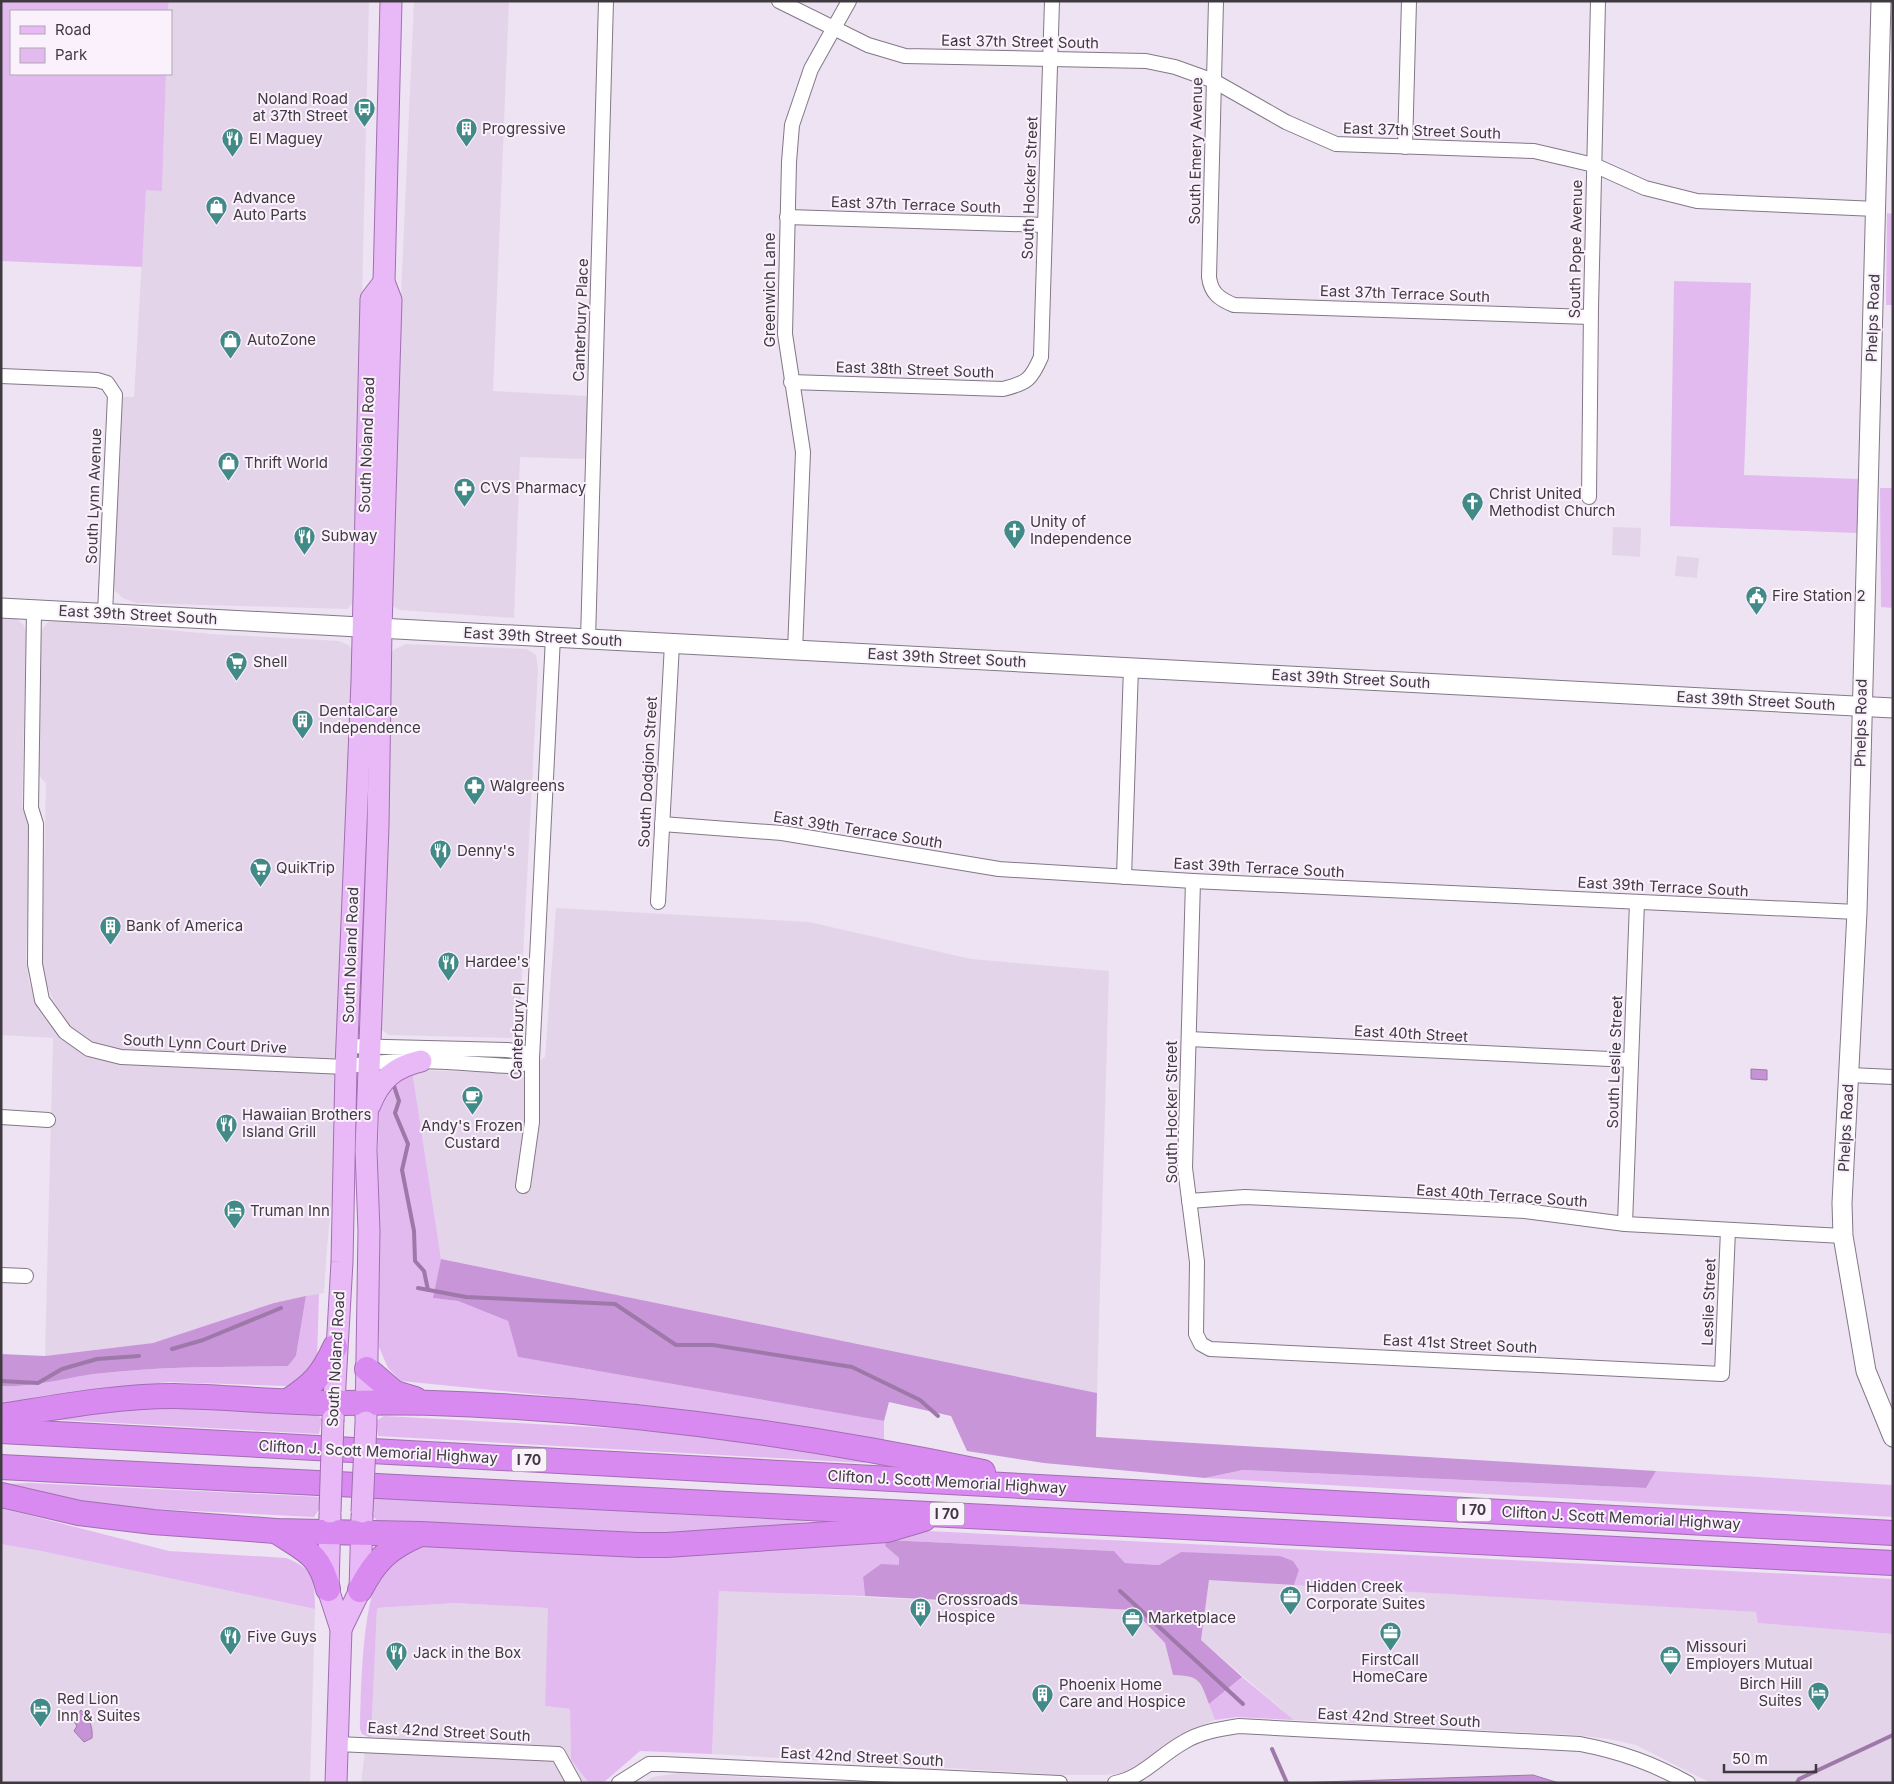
<svg xmlns="http://www.w3.org/2000/svg" width="1894" height="1784" font-family="Inter,sans-serif">
<style>
.built{fill:#e4d4e9}
.green{fill:#e2baef}
.forest{fill:#c895d8}
.water{fill:#c693d6;stroke:#9e78a9}
.lines{fill:none;stroke-linecap:round;stroke-linejoin:round}
.stream{stroke:#9e78a9;stroke-width:4}
.street-casing{stroke:#827886;stroke-width:16}
.secondary-casing{stroke:#827886;stroke-width:21}
.primary-casing{stroke:#a26eb2;stroke-width:23}
.highway-casing{stroke:#a26eb2;stroke-width:26}
.street{stroke:#fff;stroke-width:14}
.secondary{stroke:#fff;stroke-width:19}
.primary{stroke:#e8b9f6;stroke-width:21}
.highway{stroke:#d88af0;stroke-width:24}
.primary-bridge-casing{stroke:#a26eb2;stroke-width:23;stroke-linecap:butt}
.primary-bridge{stroke:#e8b9f6;stroke-width:21}
.labels{text-anchor:middle;stroke-width:4;stroke-linejoin:round;paint-order:stroke}
.shield{fill:#faf1fd;stroke:#777179;stroke-width:1}
.shield-label{font-size:14px;font-weight:bold;fill:#3f3a40}
.street-label{font-size:15px;fill:#3f3a40;stroke:#faf1fd}
.poi-label{font-size:15px;fill:#3f3a40;stroke:#faf1fd;text-anchor:start}
</style>
<rect width="100%" height="100%" fill="#eee3f2"/>
<g class="built">
<polygon points="169,1 369,1 355,592 353,603 347,609 136,603 123,598 115,591 113,583 122,397 134,397 146,190 162,190 166,74 171,74 171,11 168,11"/>
<polygon points="414,1 509,1 493,391 587,396 587,459 520,457 514,618 400,610 390,605 388,589"/>
<polygon points="1613,527 1641,528 1640,557 1612,555"/>
<polygon points="1677,556 1699,558 1697,578 1675,576"/>
<polygon points="1,617 14,617 23,624 26,631 22,807 30,830 26,959 29,982 36,1005 57,1033 66,1021 52,998 45,980 42,959 46,783 41,778 38,769 40,639 43,628 48,622 58,620 212,634 339,641 349,645 352,652 337,1151 327,1248 324,1293 274,1303 153,1343 45,1356 53,1038 1,1035"/>
<polygon points="406,644 527,649 536,655 538,669 519,1033 511,1038 389,1035 379,1028 389,663 393,650"/>
<polygon points="556,908 809,922 971,959 1109,971 1097,1393 441,1259 412,1070 520,1073 545,1057"/>
<polygon points="1,1544 41,1551 315,1609 310,1783 1,1783"/>
<polygon points="1209,1579 1757,1612 1759,1623 1893,1634 1893,1783 1711,1783 1636,1745 1609,1739 1575,1735 1294,1720 1201,1640"/>
<polygon points="719,1590 1133,1610 1165,1643 1173,1675 1193,1676 1201,1682 1215,1720 1186,1731 1140,1767 1121,1773 1105,1775 1063,1775 712,1754"/>
<polygon points="455,1603 549,1608 545,1706 570,1709 571,1760 589,1783 361,1783 367,1736 371,1738 377,1608"/>
<polygon points="679,1773 846,1783 642,1783 653,1777"/>
</g>
<g class="green">
<polygon points="1,1 169,1 168,11 11,11 11,74 166,74 162,191 146,190 142,267 1,261"/>
<polygon points="1887,213 1893,214 1893,305 1886,305"/>
<polygon points="1674,281 1751,283 1744,475 1859,479 1857,533 1670,526"/>
<polygon points="1880,488 1893,488 1893,608 1881,607"/>
<path d="M412 1070 441 1259 434 1298 458 1301 508 1321 518 1357 884 1421V1440L645 1405 401 1381 388 1368 379 1347 376 1221 379 1110C383 1086 390 1079 412 1070Z"/>
<path d="M319 1294 317 1359 300 1383 286 1386 170 1382 136 1385 1 1404V1386C36 1388 69 1376 104 1373 165 1366 226 1367 288 1366L296 1356 306 1296Z"/>
<polygon points="151,1405 315,1412 322,1419 319,1434 42,1419"/>
<polygon points="384,1416 628,1429 691,1429 865,1456 865,1463 378,1436 376,1421"/>
<polygon points="1243,1470 1646,1488 1656,1471 1893,1485 1893,1517 1205,1478"/>
<polygon points="31,1483 323,1497 319,1509 314,1517 93,1506 1,1484"/>
<polygon points="372,1498 809,1521 760,1528 647,1536 378,1521 371,1515"/>
<path d="M1 1508 169 1551 286 1558C315 1569 314 1581 315 1609L41 1551 1 1544Z"/>
<path d="M928 1531 1893 1579V1634L1758 1623 1756 1612 1294 1585 1299 1570 1181 1552 1159 1565 1125 1563 1114 1551 888 1540 885 1546 899 1558V1566L863 1577 865 1596 719 1591 712 1754 640 1751 603 1783H589L571 1760 570 1709 545 1706 548 1608 455 1603 377 1608 371 1738 362 1734 360 1729C361 1691 362 1608 379 1577 387 1561 403 1554 417 1545Z"/>
<polygon points="1242,1677 1294,1720 1237,1717 1215,1720 1209,1704"/>
</g>
<g class="forest">
<polygon points="441,1259 1097,1393 1096,1437 1656,1471 1646,1488 1243,1470 1205,1478 1044,1463 967,1451 951,1416 889,1402 884,1421 518,1357 508,1321 458,1301 433,1298"/>
<path d="M306 1296 296 1356 288 1366C226 1367 165 1366 104 1373 69 1376 36 1388 1 1386V1354L45 1356 153 1343 274 1303Z"/>
<path d="M887 1540 1114 1551 1125 1563 1159 1565 1181 1552 1280 1556 1293 1561 1299 1570 1294 1585 1209 1580 1201 1640 1242 1677 1209 1704C1200 1680 1200 1676 1173 1675L1165 1643 1133 1610 865 1596 863 1577 881 1564 899 1565V1558L885 1546Z"/>
</g>
<g class="water">
<polygon points="1751,1069 1767,1070 1767,1080 1751,1079"/>
<path d="M81 1710C89 1719 93 1725 92 1738L84 1742 74 1731 77 1726 73 1720Z"/>
<polygon points="1533,1775 1559,1783 1292,1783"/>
</g>
<g class="lines">
<g class="stream">
<polyline points="394,1086 399,1101 395,1113 408,1144 402,1170 414,1231 415,1261 424,1271 428,1290"/>
<polyline points="418,1288 466,1297 615,1304 676,1345 713,1345 852,1367 920,1400 938,1416"/>
<polyline points="172,1349 203,1340 281,1308"/>
<polyline points="1,1381 38,1383 62,1369 97,1359 139,1356"/>
<polyline points="1120,1591 1243,1704"/>
<polyline points="1272,1749 1287,1783"/>
<polyline points="1797,1783 1799,1779 1893,1735"/>
</g>
<defs>
<g id="street">
<polyline points="779,1 868,45 905,56 1146,61 1175,67 1214,81 1286,122 1336,144 1534,151 1594,165 1645,188 1697,201 1876,209"/>
<path d="M1216 1 1209 277C1211 293 1219 299 1234 305L1590 317"/>
<polyline points="1405,147 1409,1"/>
<polyline points="787,217 1045,225"/>
<polyline points="1,376 97,380 107,383 115,395 105,613"/>
<path d="M791 382 1003 389C1027 383 1031 380 1041 357L1052 1"/>
<polyline points="1589,497 1591,308 1598,1"/>
<path d="M34 610 31 808 36 824 35 964 42 1000 65 1032 89 1049 121 1057 346 1067C400 1056 456 1063 510 1066L520 1065 532 1059 522 1052 507 1050 347 1046"/>
<polyline points="588,640 606,1"/>
<polyline points="795,651 803,452 785,334 789,162 792,125 811,69 849,1"/>
<polyline points="662,824 782,833 999,869 1193,881 1857,912"/>
<polyline points="1124,877 1131,667"/>
<polyline points="1193,881 1185,1168 1197,1262 1196,1334 1201,1344 1210,1349 1722,1374 1728,1230"/>
<polyline points="658,902 672,644"/>
<polyline points="1189,1039 1631,1060"/>
<polyline points="1850,1075 1893,1077"/>
<polyline points="1,1117 48,1120"/>
<polyline points="523,1186 532,1122 532,1059 553,637"/>
<polyline points="1189,1201 1245,1197 1525,1211 1625,1224 1843,1236"/>
<polyline points="1625,1224 1637,902"/>
<polyline points="1,1275 26,1276"/>
<polyline points="337,1744 558,1754 574,1783"/>
<polyline points="619,1783 649,1764 662,1764 1060,1783"/>
<path d="M1115 1783C1142 1778 1160 1755 1184 1742 1200 1732 1220 1729 1239 1726L1580 1744C1621 1752 1652 1763 1688 1783"/>
</g>
<g id="secondary">
<polyline points="1881,1 1857,912 1842,1203 1843,1236 1866,1371 1893,1437"/>
<polyline points="1,608 1893,708"/>
</g>
<g id="primary">
<path d="M370 1105C380 1080 394 1067 421 1061"/>
<polyline points="333,1419 342,1262 346,1067 362,681 371,299 384,282"/>
<polyline points="366,1419 369,1231 366,1150 378,826 381,629 391,300 384,282 391,1"/>
<polyline points="330,1515 328,1589 341,1629 336,1783"/>
<polyline points="341,1629 360,1590 362,1516"/>
</g>
<g id="highway">
<polyline points="367,1369 395,1393 415,1399"/>
<path d="M288 1401C314 1384 322 1375 335 1347"/>
<path d="M1 1416C58 1407 116 1396 174 1396 225 1397 276 1402 328 1403 362 1403 397 1402 432 1403 616 1409 803 1434 983 1472"/>
<polyline points="1,1431 1893,1533"/>
<polyline points="1,1467 1893,1563"/>
<polyline points="1,1495 79,1513 153,1522 276,1531 421,1534 638,1545 667,1545 887,1530 924,1519"/>
<path d="M276 1531C304 1550 320 1553 328 1589"/>
<path d="M360 1590C375 1561 388 1548 418 1535"/>
</g>
</defs>
<use href="#street" class="street-casing"/>
<use href="#secondary" class="secondary-casing"/>
<use href="#primary" class="primary-casing"/>
<use href="#highway" class="highway-casing"/>
<use href="#street" class="street"/>
<use href="#secondary" class="secondary"/>
<use href="#primary" class="primary"/>
<use href="#highway" class="highway"/>
<defs>
<g id="primary-bridge">
<polyline points="330,1512 333,1419"/>
<polyline points="362,1512 366,1422"/>
</g>
</defs>
<use href="#primary-bridge" class="primary-bridge-casing"/>
<use href="#primary-bridge" class="primary-bridge"/>
</g>
<defs>
<symbol id="bus-pin" viewBox="-11 -11 22 30"><path d="M0 17L-7.5 6A9.5 9.5 0 1 1 7.5 6Z" fill="#428a87" stroke="#faf1fd"/><path d="M-5-6H5V4H4V6H2V4H-2V6H-4V4H-5ZM-3.5-4V0h7V-4ZM-3.5 1.2v1.5H-2V1.2ZM2 1.2v1.5H3.5V1.2Z" fill="#fff"/></symbol>
<symbol id="building-pin" viewBox="-11 -11 22 30"><path d="M0 17L-7.5 6A9.5 9.5 0 1 1 7.5 6Z" fill="#428a87" stroke="#faf1fd"/><path d="M-4-6H4V6H1V3H-1V6H-4ZM-2.5-4.3h1.7v1.8h-1.7ZM.8-4.3h1.7v1.8H.8ZM-2.5-1h1.7V.8h-1.7ZM.8-1h1.7V.8H.8Z" fill="#fff"/></symbol>
<symbol id="restaurant-pin" viewBox="-11 -11 22 30"><path d="M0 17L-7.5 6A9.5 9.5 0 1 1 7.5 6Z" fill="#428a87" stroke="#faf1fd"/><path d="M-5-6h1v4h1v-4h1v4h1v-4h1v5L-1.5 .5V6h-2V.5L-5-1ZM5-6V6H3V1.5H1.5Q1.5-4 5-6Z" fill="#fff"/></symbol>
<symbol id="shop-pin" viewBox="-11 -11 22 30"><path d="M0 17L-7.5 6A9.5 9.5 0 1 1 7.5 6Z" fill="#428a87" stroke="#faf1fd"/><path d="M-5-2.5h2.3a2.7 3.5 0 0 1 5.4 0H5L5.5 6h-11ZM-1.5-2.5h3a1.5 2.3 0 0 0-3 0Z" fill="#fff"/></symbol>
<symbol id="pharmacy-pin" viewBox="-11 -11 22 30"><path d="M0 17L-7.5 6A9.5 9.5 0 1 1 7.5 6Z" fill="#428a87" stroke="#faf1fd"/><path d="M-2-6h4v4h4v4h-4v4h-4v-4h-4v-4h4Z" fill="#fff"/></symbol>
<symbol id="church-pin" viewBox="-11 -11 22 30"><path d="M0 17L-7.5 6A9.5 9.5 0 1 1 7.5 6Z" fill="#428a87" stroke="#faf1fd"/><path d="M-1.2-6h2.4v3.5h3.3v2.4h-3.3V6h-2.4V-.1h-3.3v-2.4h3.3Z" fill="#fff"/></symbol>
<symbol id="civic-pin" viewBox="-11 -11 22 30"><path d="M0 17L-7.5 6A9.5 9.5 0 1 1 7.5 6Z" fill="#428a87" stroke="#faf1fd"/><path d="M-.6-6.5H3V-4.5H.6V-3L4-1V1h2V6H-6V1h2V-1L-.6-3ZM-1.2 2.5V6h2.4V2.5Z" fill="#fff"/></symbol>
<symbol id="supermarket-pin" viewBox="-11 -11 22 30"><path d="M0 17L-7.5 6A9.5 9.5 0 1 1 7.5 6Z" fill="#428a87" stroke="#faf1fd"/><path d="M-6-5.5h2.5l.6 2H6L4.5 2H-2.5L-4.4-4H-6ZM-1.5 3.2a1.3 1.3 0 1 0 .1 0ZM3 3.2a1.3 1.3 0 1 0 .1 0Z" fill="#fff"/></symbol>
<symbol id="cafe-pin" viewBox="-11 -11 22 30"><path d="M0 17L-7.5 6A9.5 9.5 0 1 1 7.5 6Z" fill="#428a87" stroke="#faf1fd"/><path d="M-5.5-4.5H6V0H3Q3 3.5 0 3.5H-2.5Q-5.5 3.5-5.5 0ZM3-3.2v2h1.7v-2ZM-6 4.5H4V6H-6Z" fill="#fff"/></symbol>
<symbol id="hotel-pin" viewBox="-11 -11 22 30"><path d="M0 17L-7.5 6A9.5 9.5 0 1 1 7.5 6Z" fill="#428a87" stroke="#faf1fd"/><path d="M-6-4.5h1.5V1H6V5H4.5V3h-9V5H-6ZM-4 0a1.8 1.8 0 1 1 3.6 0ZM.5 0V-2.5h3Q6-2.5 6 0Z" fill="#fff"/></symbol>
<symbol id="office-pin" viewBox="-11 -11 22 30"><path d="M0 17L-7.5 6A9.5 9.5 0 1 1 7.5 6Z" fill="#428a87" stroke="#faf1fd"/><path d="M-6-3h4V-5.5h4V-3h4V5H-6ZM-1-4.5V-3h2v-1.5ZM-6 0V1H6V0Z" fill="#fff"/></symbol>
</defs>
<g fill-rule="evenodd">
<use href="#bus-pin" x="352" y="96" width="25" height="34"/>
<use href="#building-pin" x="454" y="116" width="25" height="34"/>
<use href="#restaurant-pin" x="220" y="126" width="25" height="34"/>
<use href="#shop-pin" x="204" y="194" width="25" height="34"/>
<use href="#shop-pin" x="218" y="328" width="25" height="34"/>
<use href="#shop-pin" x="216" y="450" width="25" height="34"/>
<use href="#pharmacy-pin" x="452" y="476" width="25" height="34"/>
<use href="#church-pin" x="1460" y="490" width="25" height="34"/>
<use href="#church-pin" x="1002" y="518" width="25" height="34"/>
<use href="#restaurant-pin" x="292" y="524" width="25" height="34"/>
<use href="#civic-pin" x="1744" y="584" width="25" height="34"/>
<use href="#supermarket-pin" x="224" y="650" width="25" height="34"/>
<use href="#building-pin" x="290" y="708" width="25" height="34"/>
<use href="#pharmacy-pin" x="462" y="774" width="25" height="34"/>
<use href="#restaurant-pin" x="428" y="838" width="25" height="34"/>
<use href="#supermarket-pin" x="248" y="856" width="25" height="34"/>
<use href="#building-pin" x="98" y="914" width="25" height="34"/>
<use href="#restaurant-pin" x="436" y="950" width="25" height="34"/>
<use href="#cafe-pin" x="460" y="1084" width="25" height="34"/>
<use href="#restaurant-pin" x="214" y="1112" width="25" height="34"/>
<use href="#hotel-pin" x="222" y="1198" width="25" height="34"/>
<use href="#office-pin" x="1278" y="1584" width="25" height="34"/>
<use href="#building-pin" x="908" y="1596" width="25" height="34"/>
<use href="#office-pin" x="1120" y="1606" width="25" height="34"/>
<use href="#office-pin" x="1378" y="1620" width="25" height="34"/>
<use href="#restaurant-pin" x="218" y="1624" width="25" height="34"/>
<use href="#restaurant-pin" x="384" y="1640" width="25" height="34"/>
<use href="#office-pin" x="1658" y="1644" width="25" height="34"/>
<use href="#hotel-pin" x="1806" y="1680" width="25" height="34"/>
<use href="#building-pin" x="1030" y="1682" width="25" height="34"/>
<use href="#hotel-pin" x="28" y="1696" width="25" height="34"/>
</g>
<g class="labels">
<g class="shield">
<rect x="511.5" y="1448.5" width="35" height="23" rx="4"/>
<rect x="1456.5" y="1498.5" width="35" height="23" rx="4"/>
<rect x="929.5" y="1502.5" width="35" height="23" rx="4"/>
</g>
<g class="shield-label">
<text x="529" y="1465">I 70</text>
<text x="1474" y="1515">I 70</text>
<text x="947" y="1519">I 70</text>
</g>
<g class="street-label">
<text transform="translate(1020 42) rotate(1)" y="5">East 37th Street South</text>
<text transform="translate(1422 131) rotate(2)" y="5">East 37th Street South</text>
<text transform="translate(1196 151) rotate(-89)" y="5">South Emery Avenue</text>
<text transform="translate(1030 188) rotate(-88)" y="5">South Hocker Street</text>
<text transform="translate(916 205) rotate(2)" y="5">East 37th Terrace South</text>
<text transform="translate(1576 249) rotate(-89)" y="5">South Pope Avenue</text>
<text transform="translate(770 290) rotate(-90)" y="5">Greenwich Lane</text>
<text transform="translate(1405 294) rotate(2)" y="5">East 37th Terrace South</text>
<text transform="translate(1873 318) rotate(-88)" y="5">Phelps Road</text>
<text transform="translate(581 320) rotate(-88)" y="5">Canterbury Place</text>
<text transform="translate(915 370) rotate(2)" y="5">East 38th Street South</text>
<text transform="translate(367 445) rotate(-88)" y="5">South Noland Road</text>
<text transform="translate(94 496) rotate(-88)" y="5">South Lynn Avenue</text>
<text transform="translate(138 615) rotate(3)" y="5">East 39th Street South</text>
<text transform="translate(543 637) rotate(3)" y="5">East 39th Street South</text>
<text transform="translate(947 658) rotate(3)" y="5">East 39th Street South</text>
<text transform="translate(1351 679) rotate(3)" y="5">East 39th Street South</text>
<text transform="translate(1756 701) rotate(3)" y="5">East 39th Street South</text>
<text transform="translate(1861 723) rotate(-89)" y="5">Phelps Road</text>
<text transform="translate(648 772) rotate(-87)" y="5">South Dodgion Street</text>
<text transform="translate(858 830) rotate(9)" y="5">East 39th Terrace South</text>
<text transform="translate(1259 868) rotate(3)" y="5">East 39th Terrace South</text>
<text transform="translate(1663 887) rotate(3)" y="5">East 39th Terrace South</text>
<text transform="translate(351 955) rotate(-88)" y="5">South Noland Road</text>
<text transform="translate(518 1031) rotate(-88)" y="5">Canterbury Pl</text>
<text transform="translate(1411 1034) rotate(3)" y="5">East 40th Street</text>
<text transform="translate(205 1044) rotate(3)" y="5">South Lynn Court Drive</text>
<text transform="translate(1615 1062) rotate(-88)" y="5">South Leslie Street</text>
<text transform="translate(1172 1112) rotate(-90)" y="5">South Hocker Street</text>
<text transform="translate(1846 1128) rotate(-87)" y="5">Phelps Road</text>
<text transform="translate(1502 1196) rotate(4)" y="5">East 40th Terrace South</text>
<text transform="translate(1709 1302) rotate(-88)" y="5">Leslie Street</text>
<text transform="translate(1460 1344) rotate(3)" y="5">East 41st Street South</text>
<text transform="translate(336 1359) rotate(-87)" y="5">South Noland Road</text>
<text transform="translate(378 1452) rotate(3)" y="5">Clifton J. Scott Memorial Highway</text>
<text transform="translate(947 1482) rotate(3)" y="5">Clifton J. Scott Memorial Highway</text>
<text transform="translate(1621 1518) rotate(3)" y="5">Clifton J. Scott Memorial Highway</text>
<text transform="translate(1399 1718) rotate(3)" y="5">East 42nd Street South</text>
<text transform="translate(449 1732) rotate(3)" y="5">East 42nd Street South</text>
<text transform="translate(862 1757) rotate(3)" y="5">East 42nd Street South</text>
</g>
<g class="poi-label">
<text x="348" y="104" text-anchor="end">Noland Road<tspan x="348" dy="17">at 37th Street</tspan></text>
<text x="482" y="134">Progressive</text>
<text x="249" y="144">El Maguey</text>
<text x="233" y="203">Advance<tspan x="233" dy="17">Auto Parts</tspan></text>
<text x="247" y="345">AutoZone</text>
<text x="244" y="468">Thrift World</text>
<text x="480" y="493">CVS Pharmacy</text>
<text x="1489" y="499">Christ United<tspan x="1489" dy="17">Methodist Church</tspan></text>
<text x="1030" y="527">Unity of<tspan x="1030" dy="17">Independence</tspan></text>
<text x="321" y="541">Subway</text>
<text x="1772" y="601">Fire Station 2</text>
<text x="253" y="667">Shell</text>
<text x="319" y="716">DentalCare<tspan x="319" dy="17">Independence</tspan></text>
<text x="490" y="791">Walgreens</text>
<text x="457" y="856">Denny's</text>
<text x="276" y="873">QuikTrip</text>
<text x="126" y="931">Bank of America</text>
<text x="465" y="967">Hardee's</text>
<text x="242" y="1120">Hawaiian Brothers<tspan x="242" dy="17">Island Grill</tspan></text>
<text x="472" y="1131" text-anchor="middle">Andy's Frozen<tspan x="472" dy="17">Custard</tspan></text>
<text x="250" y="1216">Truman Inn</text>
<text x="1306" y="1592">Hidden Creek<tspan x="1306" dy="17">Corporate Suites</tspan></text>
<text x="937" y="1605">Crossroads<tspan x="937" dy="17">Hospice</tspan></text>
<text x="1148" y="1623">Marketplace</text>
<text x="247" y="1642">Five Guys</text>
<text x="1686" y="1652">Missouri<tspan x="1686" dy="17">Employers Mutual</tspan></text>
<text x="413" y="1658">Jack in the Box</text>
<text x="1390" y="1665" text-anchor="middle">FirstCall<tspan x="1390" dy="17">HomeCare</tspan></text>
<text x="1802" y="1689" text-anchor="end">Birch Hill<tspan x="1802" dy="17">Suites</tspan></text>
<text x="1059" y="1690">Phoenix Home<tspan x="1059" dy="17">Care and Hospice</tspan></text>
<text x="57" y="1704">Red Lion<tspan x="57" dy="17">Inn &amp; Suites</tspan></text>
</g>
</g>
<rect width="1894" height="1784" fill="none" stroke="#3f3a40" stroke-width="5"/>
<rect x="10" y="10" width="162" height="65" fill="#faf1fd" stroke="#afa8b1"/>
<rect x="20" y="26" width="25" height="8" fill="#e8b9f6" stroke="#afa8b1"/>
<text x="55" y="35" font-size="15" fill="#3f3a40">Road</text>
<rect x="20" y="48" width="25" height="15" fill="#e2baef" stroke="#afa8b1"/>
<text x="55" y="60" font-size="15" fill="#3f3a40">Park</text>
<path d="M1724 1764v8h92v-8" fill="none" stroke="#3f3a40" stroke-width="2.5"/>
<text x="1732" y="1764" font-size="15" fill="#3f3a40" stroke="#faf1fd" stroke-width="4" paint-order="stroke">50 m</text>
</svg>
